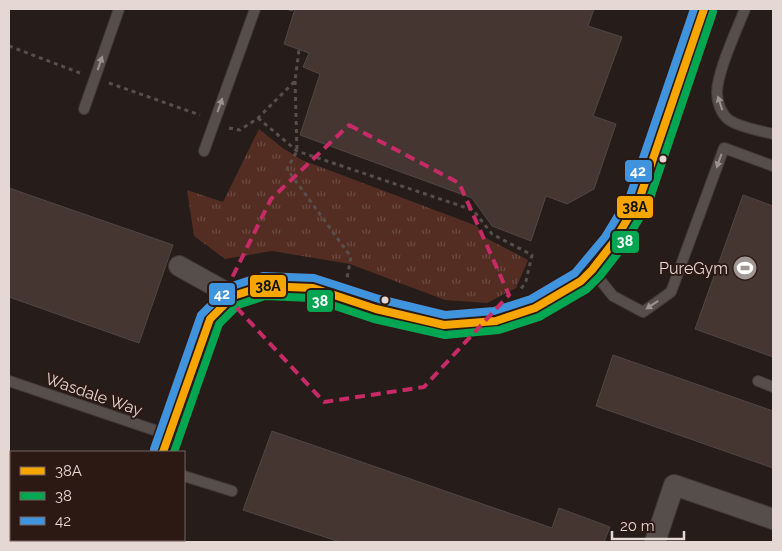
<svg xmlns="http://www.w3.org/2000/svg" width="782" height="551" font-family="Raleway,sans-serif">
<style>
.grass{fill:url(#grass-tufts)}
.building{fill:#453631;stroke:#504744}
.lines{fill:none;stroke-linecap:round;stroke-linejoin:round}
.lane-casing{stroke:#413937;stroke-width:12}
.street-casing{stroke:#413937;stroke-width:22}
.path{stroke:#564f4c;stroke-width:3;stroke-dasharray:4 4;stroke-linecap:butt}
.lane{stroke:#564e4b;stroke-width:10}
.street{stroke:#564e4b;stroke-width:20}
.bus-1-casing{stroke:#2c1914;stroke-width:11}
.bus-2-casing{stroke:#2c1914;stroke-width:11}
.bus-3-casing{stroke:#2c1914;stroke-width:11}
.bus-1{stroke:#f7a600;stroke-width:8}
.bus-2{stroke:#00a651;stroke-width:8}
.bus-3{stroke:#4094de;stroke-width:8}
.oneway{fill:#9e928f}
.marked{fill:none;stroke:#c62b67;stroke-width:4;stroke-dasharray:10 6;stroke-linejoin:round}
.bus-dot{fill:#e5d7d3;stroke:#2c1914;stroke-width:2}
.labels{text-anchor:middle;stroke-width:4;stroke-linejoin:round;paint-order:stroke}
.poi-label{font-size:16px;fill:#e5d7d3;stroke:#2c1914;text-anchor:end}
.street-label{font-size:16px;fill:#e5d7d3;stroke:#2c1914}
.line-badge{stroke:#2c1914;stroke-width:2}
.badge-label{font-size:14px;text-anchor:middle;font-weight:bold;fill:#fff}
.pale-badge-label{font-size:14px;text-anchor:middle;font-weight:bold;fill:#111}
</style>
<defs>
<pattern id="grass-tufts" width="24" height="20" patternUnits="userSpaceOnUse" patternTransform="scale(1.25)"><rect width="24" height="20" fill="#532d22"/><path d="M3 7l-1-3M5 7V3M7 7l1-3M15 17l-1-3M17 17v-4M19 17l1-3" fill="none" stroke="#6c4b41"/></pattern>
</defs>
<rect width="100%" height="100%" fill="#261c1a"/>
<polygon class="grass" points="259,129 284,149 302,160 477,226 484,237 528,260 516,288 487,303 445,300 350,264 272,251 225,259 194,236 187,190 223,202"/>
<g class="building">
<polygon points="295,9 594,9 588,26 622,37 593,116 616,124 594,189 567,204 546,196 531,241 492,226 472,198 300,135 320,74 303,67 309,53 284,44"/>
<polygon points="9,188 173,245 139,343 9,297"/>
<polygon points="743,195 773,206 773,357 695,329"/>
<polygon points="613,355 773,411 773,468 596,406"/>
<polygon points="272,431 552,528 559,508 610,527 604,542 340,542 243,510"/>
</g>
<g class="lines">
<defs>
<g id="lane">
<path d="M745 9C737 29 717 72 717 93 717 102 721 114 729 120 739 127 761 131 773 134"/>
<polyline points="84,109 119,9"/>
<polyline points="204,151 255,9"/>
<polyline points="592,270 613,296 643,312 671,292 724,148 773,166"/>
<polyline points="9,381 169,435"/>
<polyline points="758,381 773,387"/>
<polyline points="184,476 232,491"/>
</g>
<g id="street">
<polyline points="179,266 233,296"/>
<polyline points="163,452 210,319 233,296 264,286 313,288 376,309 444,325 496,321 535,308 581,281 592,270 613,243 639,200 704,9"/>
<polyline points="130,542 131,540"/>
<polyline points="655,542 674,485 773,519"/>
</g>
</defs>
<use href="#lane" class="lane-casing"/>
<use href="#street" class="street-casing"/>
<g class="path">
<polyline points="289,9 295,10"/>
<polyline points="9,46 80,73"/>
<polyline points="295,81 297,151 287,169 351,257 347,278"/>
<polyline points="109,83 200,115"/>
<polyline points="258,118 297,151 473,210 492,234 532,255 526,281 521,289"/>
<polyline points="229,128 240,130 258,118 295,81 299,50"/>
</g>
<use href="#lane" class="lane"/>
<use href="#street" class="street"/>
<defs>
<polyline id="bus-1" points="163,452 210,319 233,296 264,286 313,288 376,309 444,325 496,321 535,308 581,281 592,270 613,243 639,200 704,9"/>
<polyline id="bus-2" points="174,452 219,324 238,305 265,296 311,298 374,319 445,335 499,330 539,317 587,289 600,276 621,249 648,204 713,12"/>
<polyline id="bus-3" points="154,449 201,315 229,287 263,276 314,278 379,299 445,315 494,311 531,299 575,273 605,237 630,196 694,9"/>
</defs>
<use href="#bus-1" class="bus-1-casing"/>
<use href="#bus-2" class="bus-2-casing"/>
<use href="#bus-3" class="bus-3-casing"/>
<use href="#bus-1" class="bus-1"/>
<use href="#bus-2" class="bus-2"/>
<use href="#bus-3" class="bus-3"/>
</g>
<defs><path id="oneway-solid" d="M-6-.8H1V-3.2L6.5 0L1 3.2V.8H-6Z" transform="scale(1.25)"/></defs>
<g class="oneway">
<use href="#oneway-solid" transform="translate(100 63) rotate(-71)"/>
<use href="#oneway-solid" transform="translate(720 103) rotate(-108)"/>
<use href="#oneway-solid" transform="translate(220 105) rotate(-70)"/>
<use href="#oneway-solid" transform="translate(719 161) rotate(110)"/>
<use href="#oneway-solid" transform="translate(652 305) rotate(146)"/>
</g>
<path class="marked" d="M349 125 459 183 509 295 424 387 324 402 224 294 271 199Z"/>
<defs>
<symbol id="stadium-disc" viewBox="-11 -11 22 22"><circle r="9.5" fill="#a29692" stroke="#2c1914"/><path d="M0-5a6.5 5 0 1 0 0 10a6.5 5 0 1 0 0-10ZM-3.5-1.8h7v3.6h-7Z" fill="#fff"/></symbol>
</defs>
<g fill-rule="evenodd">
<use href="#stadium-disc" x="731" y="254" width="28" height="28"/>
</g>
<g class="bus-dot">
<circle cx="663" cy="159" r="4.5"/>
<circle cx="385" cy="300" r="4.5"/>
</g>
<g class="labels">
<g class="poi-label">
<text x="728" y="274">PureGym</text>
</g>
<g class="street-label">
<text transform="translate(94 394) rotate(19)" y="6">Wasdale Way</text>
</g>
</g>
<g class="line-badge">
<rect x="624" y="159" width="29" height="24" rx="5" fill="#4094de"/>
<rect x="616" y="195" width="38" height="24" rx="5" fill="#f7a600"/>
<rect x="611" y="230" width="29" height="24" rx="5" fill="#00a651"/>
<rect x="249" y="274" width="38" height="24" rx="5" fill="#f7a600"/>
<rect x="208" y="282" width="28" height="24" rx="5" fill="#4094de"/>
<rect x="306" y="289" width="28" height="24" rx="5" fill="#00a651"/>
</g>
<g class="badge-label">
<text x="638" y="176">42</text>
<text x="625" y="246">38</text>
<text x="222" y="299">42</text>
<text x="320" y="306">38</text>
</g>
<g class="pale-badge-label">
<text x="635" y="212">38A</text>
<text x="268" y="291">38A</text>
</g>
<rect width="782" height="551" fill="none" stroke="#e5d7d3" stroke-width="20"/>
<rect x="10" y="451" width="175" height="90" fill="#2c1914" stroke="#766560"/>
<rect x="20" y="467" width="25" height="8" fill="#f7a600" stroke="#766560"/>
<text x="55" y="476" font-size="15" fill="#e5d7d3">38A</text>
<rect x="20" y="492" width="25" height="8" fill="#00a651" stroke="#766560"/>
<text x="55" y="501" font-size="15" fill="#e5d7d3">38</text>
<rect x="20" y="517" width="25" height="8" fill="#4094de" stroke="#766560"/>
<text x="55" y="526" font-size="15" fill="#e5d7d3">42</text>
<path d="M612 531v8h72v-8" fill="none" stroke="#e5d7d3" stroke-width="2.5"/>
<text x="620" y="531" font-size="15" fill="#e5d7d3" stroke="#2c1914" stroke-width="4" paint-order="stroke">20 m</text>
</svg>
